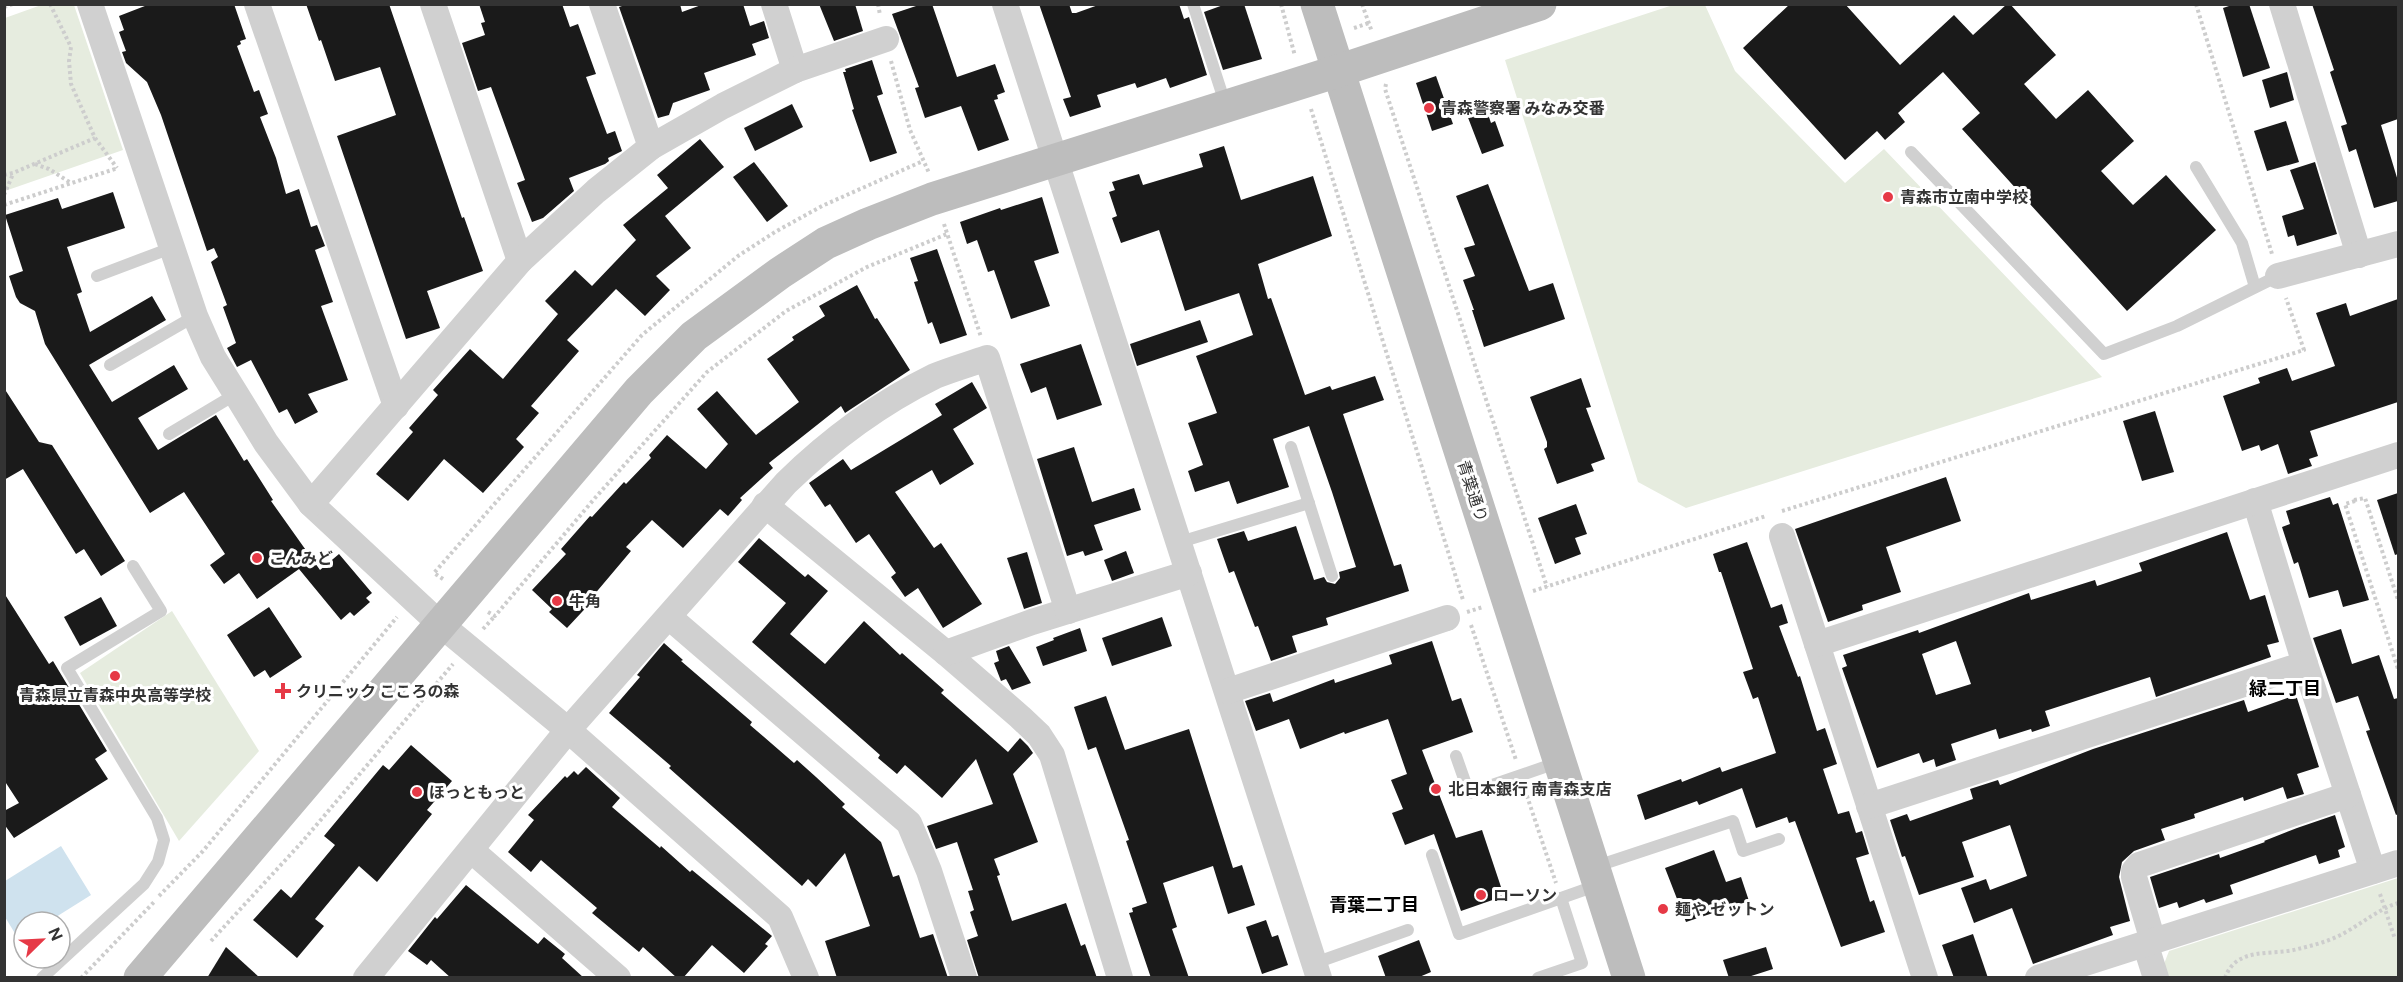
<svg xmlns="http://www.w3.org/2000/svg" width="2403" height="982" font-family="'Public Sans','Noto Sans JP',sans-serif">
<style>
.green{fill:#e6ecdf}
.water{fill:#cfe2ee}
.building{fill:#1a1a1a;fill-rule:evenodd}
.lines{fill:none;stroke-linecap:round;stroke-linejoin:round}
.path{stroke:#cdcdcd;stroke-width:4;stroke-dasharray:3 3;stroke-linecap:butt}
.lane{stroke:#d0d0d0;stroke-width:12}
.street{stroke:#d0d0d0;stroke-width:26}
.secondary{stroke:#bdbdbd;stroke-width:33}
.poi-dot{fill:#e63946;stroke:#fff;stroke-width:2}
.labels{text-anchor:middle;stroke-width:6;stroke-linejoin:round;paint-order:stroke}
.poi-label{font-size:16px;font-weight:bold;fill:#333;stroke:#fff;text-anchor:start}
.street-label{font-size:16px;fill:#333;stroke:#fff}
.neighbourhood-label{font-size:18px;font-weight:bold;fill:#000;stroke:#fff}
</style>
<rect width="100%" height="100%" fill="#fff"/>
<g class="green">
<polygon points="44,4 74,5 123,150 5,191 5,18"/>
<polygon points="1676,4 1705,5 1735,71 1845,183 1884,149 2102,377 1686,508 1638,482 1505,60"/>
<polygon points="172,611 259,751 179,841 80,673"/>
<polygon points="2398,878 2398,977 2168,977 2164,964 2169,951"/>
</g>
<polygon class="water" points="61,846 91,895 48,922 24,922 24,937 19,940 5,917 5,881"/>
<g class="building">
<polygon points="150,4 234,4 246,39 240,41 241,44 237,46 254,92 259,90 268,114 260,117 276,158 286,194 299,189 311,227 317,225 325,246 315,250 333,302 321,306 348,380 308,394 318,412 295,424 287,409 279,413 251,360 237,367 227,348 236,343 223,307 227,305 211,262 218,257 214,248 207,251 161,115 147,82 126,63 122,52 126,51 119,32 124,30 119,16"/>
<polygon points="306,4 389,4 462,218 464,217 483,271 427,291 440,328 406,339 337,136 396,115 380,67 335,81 321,40 319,41"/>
<polygon points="479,4 562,4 570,27 578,24 596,74 586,77 607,134 615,131 622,151 608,158 609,161 605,164 569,178 574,191 543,218 532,222 517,183 525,180 491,87 478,91 462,43 485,35 481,23 485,22"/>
<polygon points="628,4 680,4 682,12 704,4 743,4 750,26 764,21 769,38 752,44 756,55 704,73 710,90 673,103 669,115 658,118 619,7"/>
<polygon points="819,4 855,4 863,31 834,41"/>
<polygon points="922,4 932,4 957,77 995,64 1005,92 997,95 998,99 994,100 1009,140 978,151 961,106 925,118 915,88 919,87 892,14"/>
<polygon points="1039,4 1069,4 1072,13 1076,13 1101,4 1179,4 1184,19 1189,17 1207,75 1170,88 1166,78 1137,88 1135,83 1097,95 1101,107 1070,117 1063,99 1071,97"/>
<polygon points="1226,4 1244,4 1262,59 1223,70 1204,12"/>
<polygon points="1790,4 1845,4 1900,65 1954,15 1973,35 2007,4 2010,4 2056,55 2024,84 2056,119 2088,90 2134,141 2101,171 2133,205 2166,175 2216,230 2127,311 1962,129 1980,113 1943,72 1898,113 1905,122 1885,140 1877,131 1845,160 1743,48"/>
<polygon points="2235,4 2249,4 2270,68 2243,77 2223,8"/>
<polygon points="2312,4 2398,4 2398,119 2381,125 2398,181 2398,201 2374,208 2356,149 2349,152 2341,126 2347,124 2330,72 2334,70"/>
<polygon points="872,60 883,94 877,96 897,153 870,162 852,110 854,109 843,72 846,72 845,69"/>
<polygon points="2287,72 2294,100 2270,108 2262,80"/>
<polygon points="1436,76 1453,124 1432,131 1416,83"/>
<polygon points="792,104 803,127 755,151 744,128"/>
<polygon points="1486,108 1491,123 1495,121 1504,146 1482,154 1467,115"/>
<polygon points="2286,121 2299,162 2267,171 2254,131"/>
<polygon points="700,139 724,167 665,216 691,248 656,276 670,290 645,316 616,289 567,340 579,351 531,406 539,413 516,439 524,447 483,493 444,459 408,501 376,474 413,432 409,428 438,395 433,390 470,349 503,379 558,314 545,301 575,270 592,286 636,240 623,225 668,188 657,175"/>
<polygon points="1224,146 1241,200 1313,176 1332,236 1258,264 1268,299 1271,298 1305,395 1330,386 1332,390 1375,376 1384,400 1343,414 1394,566 1401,564 1409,591 1326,618 1328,625 1292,636 1297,652 1271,661 1258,626 1255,627 1234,571 1229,573 1217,539 1244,531 1248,541 1296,526 1314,580 1324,577 1327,582 1335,584 1340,578 1339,572 1356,567 1332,492 1309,426 1273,439 1289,487 1237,504 1229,481 1195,492 1188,471 1203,465 1188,423 1217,413 1196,356 1253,335 1239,293 1185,311 1159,230 1121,243 1112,218 1117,216 1109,192 1115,190 1112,182 1139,174 1143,185 1203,167 1199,154"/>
<polygon points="754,162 788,206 767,222 733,177"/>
<polygon points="2315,162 2337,234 2297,246 2294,235 2288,237 2282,216 2304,209 2290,170"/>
<polygon points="1488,184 1529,291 1553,283 1565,319 1484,347 1472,310 1474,310 1463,280 1475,276 1464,248 1475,245 1456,196"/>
<polygon points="113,192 125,228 67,247 82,292 77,294 90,332 152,296 166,320 89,365 112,402 174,365 188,389 138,418 158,450 216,415 244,461 247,459 273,500 271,501 320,570 339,554 372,593 366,598 370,602 354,616 350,612 341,620 299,569 257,599 239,573 224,584 210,565 225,554 184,492 150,513 45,344 35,311 20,303 16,297 9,276 23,271 5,215 58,198 62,209"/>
<polygon points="1042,197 1059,253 1034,261 1050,306 1011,319 994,270 988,272 977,240 967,244 960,222 1000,208 1001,210"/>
<polygon points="937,249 967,335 940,344 932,322 928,324 914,282 918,281 910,258"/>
<polygon points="857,285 875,319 877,318 910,370 845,413 841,406 769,463 773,468 740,498 742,500 728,516 720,509 683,548 652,520 626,547 631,551 593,596 595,598 567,628 549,612 552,609 532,590 566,554 561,549 590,516 592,517 624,482 626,484 651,458 649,455 667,435 706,469 728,444 697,409 717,391 756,435 799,402 767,359 794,340 792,337 825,316 819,306"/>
<polygon points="2398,299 2398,402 2310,431 2318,456 2309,459 2312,466 2288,474 2278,444 2261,451 2259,445 2242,451 2223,396 2260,383 2258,378 2287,368 2292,381 2335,366 2316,313 2346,303 2350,316"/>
<polygon points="1200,320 1208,342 1137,366 1130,344"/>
<polygon points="1081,344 1102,405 1057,420 1046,387 1031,393 1020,364"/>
<polygon points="1581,378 1591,407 1586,408 1605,459 1591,464 1594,471 1557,484 1544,449 1547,447 1547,442 1530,397"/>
<polygon points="972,382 987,408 953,429 974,464 940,485 932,470 895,492 934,548 941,543 982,604 943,628 918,588 905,597 891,577 896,573 869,534 856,543 830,504 825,507 809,483 843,459 851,470 942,415 935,404"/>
<polygon points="4,388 39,442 52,445 125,561 101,576 84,549 76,554 23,469 4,480"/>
<polygon points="2155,411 2174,472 2142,481 2123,421"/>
<polygon points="1074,447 1092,502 1134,488 1141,510 1094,525 1103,550 1085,556 1083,551 1067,556 1037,459"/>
<polygon points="1946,477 1961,521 1886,547 1901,592 1862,605 1863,610 1828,622 1795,529"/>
<polygon points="2398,493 2398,554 2395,555 2377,500"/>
<polygon points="2330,497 2333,505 2338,503 2369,600 2343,607 2338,590 2309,598 2298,562 2294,564 2282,527 2290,524 2286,511"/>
<polygon points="1576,504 1587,534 1575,538 1581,554 1555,564 1538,518"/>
<path d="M2227 532 2250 600 2265 595 2279 642 2267 645 2271 657 2156 697 2150 677 2045 711 2050 726 2032 732 2031 729 1999 739 1996 729 1951 744 1956 760 1936 767 1934 759 1923 763 1919 753 1877 768 1842 668 1847 666 1843 655 1918 630 1919 633 2029 593 2031 600 2095 580 2097 586 2142 571 2139 563ZM1956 641 1971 684 1936 695 1922 654Z"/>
<polygon points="759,538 805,577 808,574 828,591 790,634 825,664 864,621 900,655 902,653 944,690 941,693 1008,752 1020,738 1028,746 1033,753 1013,774 1038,842 994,859 1000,875 997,876 1012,921 1066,903 1081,946 1085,944 1097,978 979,978 967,940 978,936 970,912 974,910 968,891 973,890 957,842 936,849 927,826 993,804 976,759 942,798 905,765 897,774 878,758 880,755 752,642 786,603 738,562"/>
<polygon points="1747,542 1771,608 1782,604 1788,623 1779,626 1798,677 1800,676 1817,731 1825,728 1837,764 1823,769 1838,814 1849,811 1856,833 1862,831 1869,854 1856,858 1870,902 1874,900 1885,932 1841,947 1795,821 1789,823 1787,817 1756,828 1742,788 1699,805 1697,801 1645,820 1637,795 1681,779 1682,782 1720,767 1722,772 1776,753 1758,697 1753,699 1743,672 1753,669 1721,572 1719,572 1713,554"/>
<polygon points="1126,551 1134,573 1112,581 1104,560"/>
<polygon points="1027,552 1042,603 1024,609 1007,558"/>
<polygon points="4,593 49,664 53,661 107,751 95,759 108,779 14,838 4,824 4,811 19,803 4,780"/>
<polygon points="101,597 117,626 80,646 64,617"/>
<polygon points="269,607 302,657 270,678 265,670 254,677 227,635"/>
<polygon points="1162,617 1172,646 1112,666 1102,638"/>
<polygon points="1080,628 1087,651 1043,666 1036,647 1054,640 1053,638"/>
<polygon points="2341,629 2352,664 2379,655 2394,699 2398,698 2398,814 2396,815 2366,731 2370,730 2358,696 2336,703 2313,638"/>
<polygon points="1432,641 1452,701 1461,698 1473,732 1422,750 1456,838 1482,830 1504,896 1461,911 1434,834 1405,845 1392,813 1403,809 1391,780 1407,774 1388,719 1345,734 1344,732 1300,749 1289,719 1256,731 1245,701 1270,693 1273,702 1334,679 1335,683 1392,664 1389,655"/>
<polygon points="664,643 683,660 681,661 752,722 750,725 794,763 797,760 816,777 845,804 842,807 881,842 893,877 899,875 920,938 933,934 948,978 837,978 825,941 870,926 845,853 816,887 808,879 802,886 669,768 671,766 609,713 640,677 637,675"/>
<polygon points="1009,646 1031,683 1012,690 1006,679 1001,681 994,663 999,661 996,651"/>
<polygon points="2296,695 2319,767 2297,774 2304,794 2287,799 2283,787 2244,801 2243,797 2194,814 2195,818 2161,829 2165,840 2134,851 2122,862 2119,877 2130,921 2110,927 2113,935 2033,964 2012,908 1974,923 1961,888 1986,879 1990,890 2027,876 2010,825 1962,842 1974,877 1919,895 1905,856 1902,857 1890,820 1907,814 1910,821 1973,799 1970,789 1998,780 2000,785 2093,749 2244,700 2248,712"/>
<polygon points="1106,696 1125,750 1189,729 1233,868 1242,865 1255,905 1228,914 1213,866 1163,883 1177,927 1172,929 1189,978 1151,978 1129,913 1133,912 1132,908 1147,903 1126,841 1129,840 1096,747 1088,750 1074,707"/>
<polygon points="411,745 452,781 427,810 432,814 377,882 359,866 315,919 324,926 297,958 253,920 281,889 291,898 335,845 324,836 383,765 389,770"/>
<polygon points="586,767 620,798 612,807 660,848 661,846 690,872 692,870 772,936 765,944 768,946 744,973 712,945 683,978 677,978 643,947 639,952 592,913 597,908 541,860 531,872 508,852 534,820 528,815 565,776 567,778 574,771 578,775"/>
<polygon points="2335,815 2345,847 2338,850 2340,857 2319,864 2316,855 2230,885 2233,894 2206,903 2204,899 2179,908 2177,902 2159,908 2150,877 2219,854 2220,858 2265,842 2264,841 2297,828"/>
<polygon points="1714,850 1726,882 1741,877 1749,901 1686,922 1665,868"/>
<polygon points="466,885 538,944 544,937 565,954 562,958 584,978 451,978 431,960 427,965 408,951 435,917 437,919"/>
<polygon points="1266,920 1272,937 1278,935 1288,965 1262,974 1246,927"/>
<polygon points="1973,934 1988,978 1954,978 1942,945"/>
<polygon points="1419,940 1431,972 1417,978 1386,978 1378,956"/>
<polygon points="226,947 260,978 207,978"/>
<polygon points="1766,947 1773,969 1745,978 1729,978 1723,960"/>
</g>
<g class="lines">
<g class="path">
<polyline points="50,4 71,47 69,61 71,84 95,138 117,168"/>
<polyline points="878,4 880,15"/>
<polyline points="1281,4 1295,56"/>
<polyline points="1362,4 1372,32"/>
<polyline points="2196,4 2272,254"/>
<polyline points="4,7 13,4"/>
<polyline points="1354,28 1369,23"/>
<polyline points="891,61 910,130 929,173"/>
<polyline points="1386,84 1385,89 1547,587"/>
<polyline points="1311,109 1463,600"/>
<polyline points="35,164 49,169 71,183"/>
<polyline points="4,175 13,173 95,138"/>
<polyline points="4,195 13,174"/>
<polyline points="4,205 118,168"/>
<polyline points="944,224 981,337"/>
<polyline points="2354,500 2365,498 2398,600"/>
<polyline points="2355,501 2345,504 2398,669"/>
<polyline points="1782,511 2304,350 2286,298"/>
<polyline points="443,579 434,573 642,335 738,256 775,232 822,206 923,161"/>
<polyline points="1533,591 1766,516"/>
<polyline points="488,612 495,616 595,498 707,372 786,311 867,267 947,234"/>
<polyline points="1467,612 1483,607"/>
<polyline points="1471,625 1516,760"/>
<polyline points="483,629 495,616"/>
<polyline points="1525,790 1556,883"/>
<polyline points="2380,894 2395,939"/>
<polyline points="159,896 203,851 397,617"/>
<polyline points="211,941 302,842 453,664"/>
<polyline points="81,978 154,902"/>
<path d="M2225 978C2236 946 2272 956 2298 949 2314 945 2331 941 2346 932 2364 922 2379 909 2398 903"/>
</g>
<g class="lane">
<polyline points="1193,4 1226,106"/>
<polyline points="1911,152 2104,354 2177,326 2278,276"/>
<polyline points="2196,167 2242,243 2255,287"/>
<polyline points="97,276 171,248"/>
<polyline points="110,365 195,316"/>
<polyline points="169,434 236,394"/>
<polyline points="1291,447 1332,576"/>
<polyline points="1180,542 1309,503"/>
<polyline points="1456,756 1469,793 1559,762"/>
<polyline points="1432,855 1459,934 1598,885"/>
<polyline points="1594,867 1733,821 1743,851 1779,839"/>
<polyline points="1315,963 1408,930"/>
<polyline points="42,978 144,884 158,862 164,840 157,818 67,668 161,611 133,566"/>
<polyline points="1538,978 1582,963 1561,898"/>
</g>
<g class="street">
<polyline points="90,4 195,316 213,357 236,394 266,443 311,504 440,624 568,730 780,917 806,978"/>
<polyline points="257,4 396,406"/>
<polyline points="433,4 520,261"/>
<polyline points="602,4 651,147"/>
<polyline points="774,4 795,70"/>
<polyline points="1005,4 1319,978"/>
<polyline points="2282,4 2359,255"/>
<polyline points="2278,276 2398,244"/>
<polyline points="2255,501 2305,664 2373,871"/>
<polyline points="311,504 520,261 596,191 651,147 723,106 795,70 886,39"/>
<polyline points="765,505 946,653 1020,717 1039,735 1052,755 1120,978"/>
<polyline points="1782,536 1925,978"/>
<polyline points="669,617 909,823 929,871 964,978"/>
<polyline points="1817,644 2398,455"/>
<polyline points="946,653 1032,622 1189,573"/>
<polyline points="1228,691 1447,618"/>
<polyline points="1869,806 2305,664"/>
<polyline points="471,850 618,978"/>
<polyline points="2153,941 2134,877 2134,871 2139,865 2348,795"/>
<polyline points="2145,943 2156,978"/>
<path d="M366 978 568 730 786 483C830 440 880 403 935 376 952 369 970 364 987 358L1068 611"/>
<polyline points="2038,978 2398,863"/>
</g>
<g class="secondary">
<polyline points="1317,4 1629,978"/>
<polyline points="140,978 639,391 694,336 780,273 826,243 868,224 932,199 1338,71 1540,4"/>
</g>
</g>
<g class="poi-dot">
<circle cx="1429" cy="108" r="6"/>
<circle cx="1888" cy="197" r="6"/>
<circle cx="257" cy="558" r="6"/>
<circle cx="557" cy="601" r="6"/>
<circle cx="115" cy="676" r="6"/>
<path d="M280 682h6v6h6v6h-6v6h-6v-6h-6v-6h6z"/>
<circle cx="1436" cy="789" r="6"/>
<circle cx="417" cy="792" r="6"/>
<circle cx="1481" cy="895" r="6"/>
<circle cx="1663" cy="909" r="6"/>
</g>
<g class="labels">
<g class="poi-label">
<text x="1441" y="114">青森警察署 みなみ交番</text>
<text x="1900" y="203">青森市立南中学校</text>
<text x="269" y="564">こんみど</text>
<text x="569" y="607">牛角</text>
<text x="296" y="697">クリニック こころの森</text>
<text x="115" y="701" text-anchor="middle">青森県立青森中央高等学校</text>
<text x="1448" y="795">北日本銀行 南青森支店</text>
<text x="429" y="798">ほっともっと</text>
<text x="1493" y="901">ローソン</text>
<text x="1675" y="915">麺や ゼットン</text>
</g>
<g class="street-label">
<text transform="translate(1473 491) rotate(72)" y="6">青葉通り</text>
</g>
<g class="neighbourhood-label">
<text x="2285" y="695">緑二丁目</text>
<text x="1374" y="911">青葉二丁目</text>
</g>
</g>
<rect width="2403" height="982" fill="none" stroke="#333333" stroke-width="12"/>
<g transform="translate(42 940) rotate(66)"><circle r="28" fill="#ffffff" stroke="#adadad" stroke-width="1.5"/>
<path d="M0-4.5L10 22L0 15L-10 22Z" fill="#e63946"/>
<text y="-9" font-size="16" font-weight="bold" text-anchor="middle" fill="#333333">N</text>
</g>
</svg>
